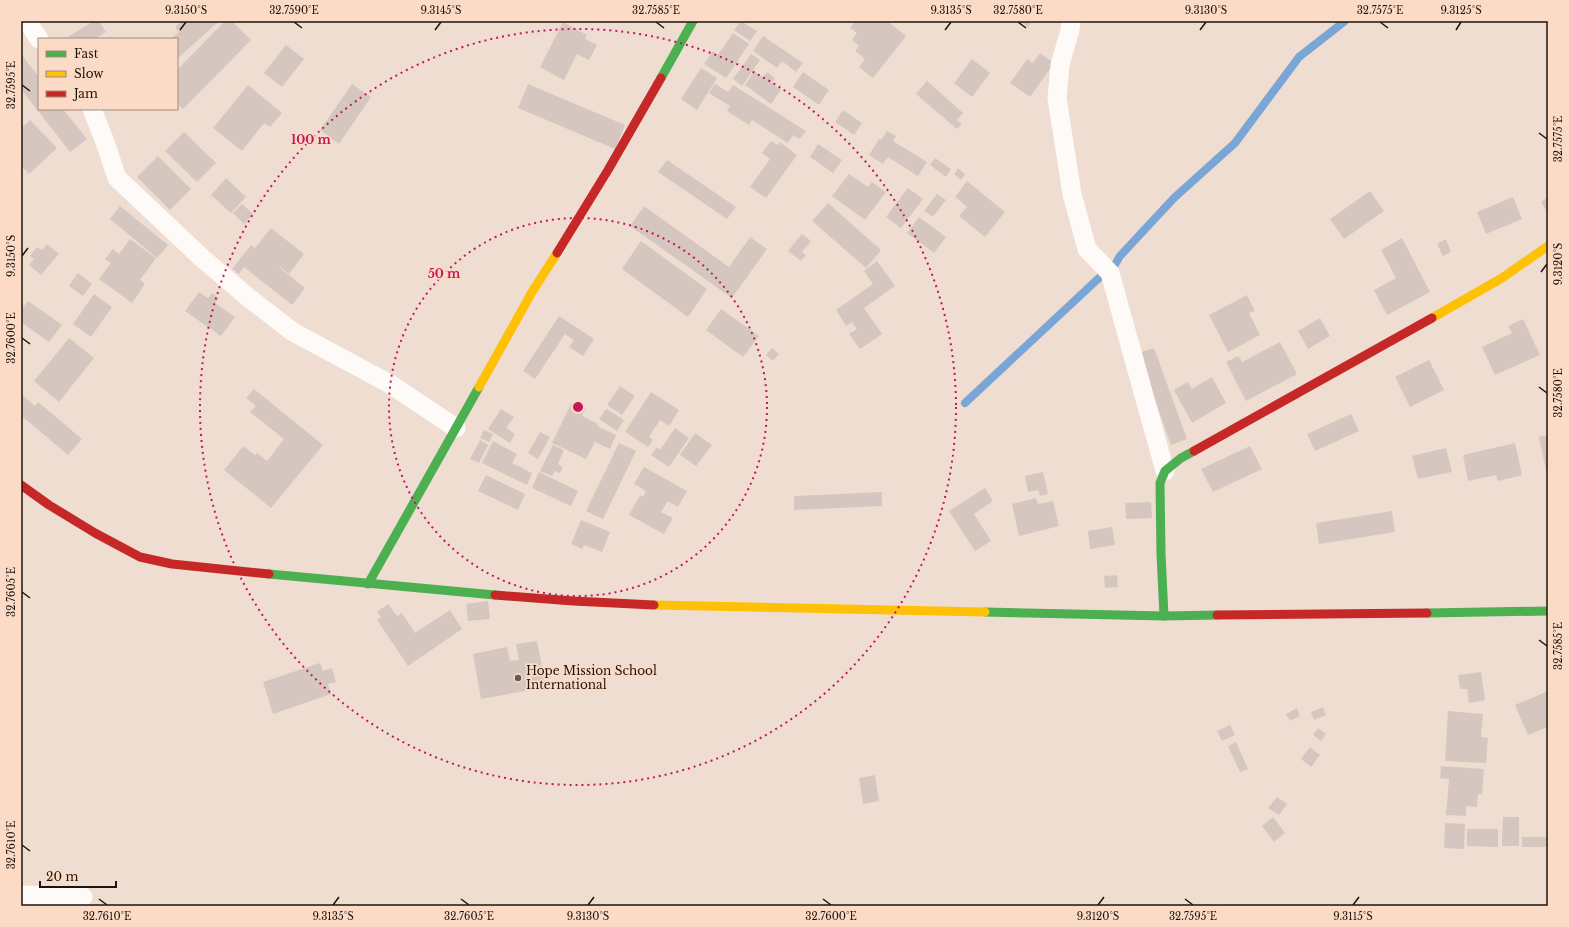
<svg xmlns="http://www.w3.org/2000/svg" width="1569" height="927" font-family="'Libre Baskerville',serif">
<style>
.lines{fill:none;stroke-linecap:round;stroke-linejoin:round}
.stream{stroke:#79a6d6;stroke-width:8}
.building{fill:#d5c7bf}
.street{stroke:#fdfaf8;stroke-width:19}
.fast{stroke:#4caf50;stroke-width:9}
.slow{stroke:#ffc107;stroke-width:9}
.jam{stroke:#c62828;stroke-width:9}
.ticks{fill:none;stroke:#1e130b;stroke-width:1.5}
.ring{fill:none;stroke:#c2185b;stroke-width:2;stroke-dasharray:2 4}
.poi-dot{fill:#675a51;stroke:#fbdac6;stroke-width:1.5}
.labels{text-anchor:middle;stroke-width:3.5;stroke-linejoin:round;paint-order:stroke}
.poi-label{font-size:12px;fill:#1e130b;stroke:#fbdac6;text-anchor:start}
.centre{fill:#c2185b;stroke:#fbdac6;stroke-width:2}
.ring-label{font-size:12px;text-anchor:middle;font-weight:bold;fill:#c2185b;stroke:#fbdac6;stroke-width:3.5;stroke-linejoin:round;paint-order:stroke}
.neatline{fill:none;stroke:#1e130b;stroke-width:1.5}
.ticks-label{font-size:10px;text-anchor:middle;fill:#1e130b}
</style>
<rect width="100%" height="100%" fill="#efddd2"/>
<g class="lines">
<polyline class="stream" points="965,403 1100,277 1110,273 1120,256 1174,198 1235,143 1299,57 1345,21"/>
</g>
<g class="building">
<polygon points="94,21 99,21 106,32 95,39 66,39 66,38"/>
<polygon points="182,21 219,21 177,59 177,39 171,39 179,32 175,27"/>
<polygon points="225,21 232,21 251,40 183,109 177,104 177,70"/>
<polygon points="741,21 757,31 750,41 734,30"/>
<polygon points="855,21 887,21 906,36 873,78 859,67 865,59 855,51 859,46 852,40 857,33 850,28"/>
<polygon points="1020,21 1032,21 1028,27"/>
<polygon points="563,22 587,35 585,39 597,45 589,60 577,54 564,80 540,67"/>
<polygon points="733,33 749,44 726,78 704,64 713,51 718,55"/>
<polygon points="763,36 803,63 796,72 782,61 777,68 753,51"/>
<polygon points="286,45 304,59 282,87 264,73"/>
<polygon points="1040,53 1054,63 1030,97 1010,83 1027,59 1033,63"/>
<polygon points="21,54 39,77 39,109 63,109 87,139 70,152 21,89"/>
<polygon points="751,54 760,60 742,86 733,79"/>
<polygon points="972,59 990,73 972,97 954,83"/>
<polygon points="701,68 717,78 697,110 681,99"/>
<polygon points="754,71 763,77 767,72 775,78 772,83 781,90 771,104 745,85"/>
<polygon points="803,72 829,90 819,105 793,87"/>
<polygon points="927,81 963,113 957,120 962,124 957,129 916,94"/>
<polygon points="352,84 371,97 339,144 320,130"/>
<polygon points="528,84 625,125 615,149 518,108"/>
<polygon points="715,84 728,92 733,85 806,131 800,139 793,135 788,143 752,120 749,125 727,111 730,106 709,93"/>
<polygon points="248,85 282,113 270,127 264,123 242,151 213,128"/>
<polygon points="843,110 862,123 854,135 835,122"/>
<polygon points="30,120 57,148 29,174 21,166 21,129"/>
<polygon points="887,131 896,136 893,141 927,162 918,176 888,157 883,164 869,155 879,139 881,140"/>
<polygon points="184,132 216,163 197,182 165,151"/>
<polygon points="771,141 778,145 780,142 797,155 766,198 750,187 770,159 762,153"/>
<polygon points="818,144 842,160 833,173 810,157"/>
<polygon points="158,156 191,189 170,210 137,177"/>
<polygon points="935,158 951,169 946,177 930,165"/>
<polygon points="667,160 736,207 727,219 658,172"/>
<polygon points="958,168 965,174 961,180 954,174"/>
<polygon points="849,174 868,187 872,182 886,192 865,220 832,196"/>
<polygon points="226,178 246,197 231,213 211,195"/>
<polygon points="967,181 1005,212 985,237 959,216 967,207 955,197"/>
<polygon points="908,188 923,199 901,228 886,217"/>
<polygon points="1370,191 1384,211 1344,239 1330,219"/>
<polygon points="937,194 946,200 933,217 924,211"/>
<polygon points="1513,197 1522,219 1486,234 1477,212"/>
<polygon points="1548,197 1548,213 1541,202"/>
<polygon points="828,203 881,250 866,268 812,221"/>
<polygon points="242,204 253,214 244,224 233,213"/>
<polygon points="120,206 168,245 157,258 110,219"/>
<polygon points="644,206 729,267 750,237 767,249 732,298 630,226"/>
<polygon points="919,217 946,237 934,253 907,233"/>
<polygon points="271,228 304,254 289,274 279,266 279,267 305,288 292,305 244,267 239,274 232,269 251,245 255,248"/>
<polygon points="802,234 811,241 802,252 806,255 801,261 788,251"/>
<polygon points="1402,238 1430,292 1387,315 1374,290 1396,278 1381,250"/>
<polygon points="130,239 156,258 140,280 145,284 132,303 99,279 111,263 105,259 113,249 119,254"/>
<polygon points="1446,239 1451,252 1443,256 1437,244"/>
<polygon points="641,241 707,289 688,317 622,269"/>
<polygon points="47,244 59,254 41,275 29,265 34,259 30,256 37,247 42,250"/>
<polygon points="877,261 895,286 864,308 882,334 860,349 849,334 857,329 852,322 846,326 836,310 873,284 864,271"/>
<polygon points="78,273 92,284 83,296 69,286"/>
<polygon points="199,292 208,298 212,293 219,298 215,303 235,317 221,336 185,311"/>
<polygon points="94,294 112,307 91,337 73,324"/>
<polygon points="1247,295 1255,311 1249,313 1260,335 1228,352 1209,315"/>
<polygon points="28,301 62,325 49,342 21,322 21,310"/>
<polygon points="721,309 759,336 743,357 706,330"/>
<polygon points="559,316 594,339 583,356 569,347 574,340 565,334 535,379 523,371"/>
<polygon points="1320,318 1330,336 1308,349 1298,331"/>
<polygon points="1523,319 1540,355 1495,375 1482,347 1512,333 1508,326"/>
<polygon points="69,338 94,358 59,402 34,381"/>
<polygon points="1280,342 1297,374 1246,401 1226,362 1238,356 1242,362"/>
<polygon points="772,348 779,354 773,361 766,355"/>
<polygon points="1154,348 1187,439 1171,445 1138,353"/>
<polygon points="1429,360 1444,390 1410,407 1395,377"/>
<polygon points="1212,377 1226,403 1192,423 1174,390 1188,382 1192,389"/>
<polygon points="620,386 635,396 622,415 607,405"/>
<polygon points="254,389 323,445 271,508 224,470 243,446 255,455 257,453 267,461 284,439 250,412 256,406 246,398"/>
<polygon points="651,392 679,410 669,426 660,420 649,437 653,440 648,447 625,432"/>
<polygon points="21,394 35,406 38,402 82,439 68,455 23,417 21,420"/>
<polygon points="572,402 586,408 582,416 598,424 597,426 616,435 610,449 595,442 586,459 552,443"/>
<polygon points="501,409 514,417 506,428 515,434 510,443 488,429"/>
<polygon points="606,409 624,420 617,431 599,419"/>
<polygon points="1351,414 1359,431 1315,451 1307,434"/>
<polygon points="675,428 689,438 669,467 651,455 657,447 660,450"/>
<polygon points="484,430 493,434 489,442 480,438"/>
<polygon points="540,432 550,437 538,459 528,453"/>
<polygon points="695,433 712,445 696,466 680,455"/>
<polygon points="1548,435 1548,475 1547,475 1539,437"/>
<polygon points="480,440 488,445 479,463 470,459"/>
<polygon points="493,441 517,454 512,463 532,473 527,485 482,463"/>
<polygon points="619,443 636,451 603,519 586,511"/>
<polygon points="1515,443 1522,475 1498,481 1496,475 1468,481 1463,455"/>
<polygon points="553,445 564,450 558,464 563,467 560,473 555,471 552,476 540,471"/>
<polygon points="1250,446 1262,469 1213,492 1201,469"/>
<polygon points="1446,448 1452,472 1418,479 1412,456"/>
<polygon points="644,467 687,491 678,507 668,501 661,512 673,518 664,534 629,515 640,495 643,497 646,491 634,484"/>
<polygon points="539,472 578,491 571,506 532,488"/>
<polygon points="1043,472 1048,494 1040,496 1038,490 1028,492 1025,476"/>
<polygon points="486,475 525,494 518,510 478,491"/>
<polygon points="985,488 993,501 974,514 991,541 975,551 949,511"/>
<polygon points="882,492 882,506 794,510 794,496"/>
<polygon points="1036,498 1038,504 1053,501 1059,526 1019,536 1012,504"/>
<polygon points="1151,502 1152,518 1126,519 1125,503"/>
<polygon points="1392,511 1395,532 1319,544 1316,523"/>
<polygon points="581,520 610,532 602,552 584,545 582,549 571,544"/>
<polygon points="1112,527 1115,545 1090,549 1088,531"/>
<polygon points="1117,575 1118,587 1105,588 1104,576"/>
<polygon points="488,601 490,619 468,621 466,604"/>
<polygon points="388,604 397,616 402,613 415,633 450,610 462,629 408,666 377,620 381,617 377,612"/>
<polygon points="537,641 546,687 481,699 473,654 507,647 510,661 519,660 516,644"/>
<polygon points="320,663 323,671 332,668 336,682 328,684 331,694 273,714 263,682"/>
<polygon points="1481,672 1485,700 1469,703 1467,689 1460,689 1458,675"/>
<polygon points="1548,691 1548,727 1528,735 1515,705"/>
<polygon points="1323,707 1326,715 1314,720 1311,712"/>
<polygon points="1297,708 1300,716 1290,721 1286,714"/>
<polygon points="1448,711 1483,714 1481,737 1488,738 1486,763 1445,761"/>
<polygon points="1230,725 1235,735 1222,741 1217,731"/>
<polygon points="1318,728 1326,734 1321,741 1313,735"/>
<polygon points="1236,742 1248,769 1240,772 1228,746"/>
<polygon points="1310,747 1320,755 1311,767 1301,759"/>
<polygon points="1441,766 1484,769 1482,794 1478,794 1477,807 1466,806 1466,816 1446,815 1449,779 1440,778"/>
<polygon points="875,775 879,801 863,804 859,778"/>
<polygon points="1277,797 1287,804 1279,815 1268,808"/>
<polygon points="1273,817 1285,833 1274,842 1262,826"/>
<polygon points="1503,817 1519,817 1519,846 1502,846"/>
<polygon points="1445,823 1465,824 1464,849 1444,848"/>
<polygon points="1467,829 1498,829 1498,847 1467,846"/>
<rect x="1522" y="837" width="26" height="10"/>
</g>
<g class="lines">
<g class="street">
<polyline points="27,21 39,39"/>
<polyline points="1071,21 1070,30 1060,65 1057,98 1072,194 1087,249 1110,273 1165,471"/>
<polyline points="92,109 105,142 117,178 202,258 249,298 293,332 390,384 456,428"/>
<polyline points="21,895 83,897"/>
</g>
<g class="fast">
<polyline points="661,78 693,21"/>
<polyline points="269,574 495,595"/>
<polyline points="368,584 479,387"/>
<polyline points="985,612 1164,616 1217,615"/>
<polyline points="1427,613 1548,611"/>
<polyline points="1164,616 1161,554 1160,483 1165,471 1181,458 1194,451"/>
</g>
<g class="slow">
<polyline points="1432,318 1502,278 1548,246"/>
<polyline points="479,387 532,292 557,253"/>
<polyline points="654,605 985,612"/>
</g>
<g class="jam">
<polyline points="557,253 608,170 661,78"/>
<polyline points="1194,451 1432,318"/>
<polyline points="21,485 49,505 95,533 140,557 172,564 269,574"/>
<polyline points="495,595 573,601 654,605"/>
<polyline points="1217,615 1427,613"/>
</g>
</g>
<path class="ticks" d="M294 22 302 28M656 22 664 28M1018 22 1026 28M1380 22 1388 28M180 30 186 22M435 30 441 22M945 30 951 22M1200 30 1206 22M1456 30 1461 22M22 85 30 91M1539 133 1547 139M22 256 28 248M1541 272 1547 264M22 338 30 344M1539 387 1547 393M22 592 30 598M1539 640 1547 646M22 845 30 851M99 899 107 905M461 899 469 905M823 899 831 905M1185 899 1193 905M333 905 339 897M588 905 594 897M1098 905 1104 897M1353 905 1359 897"/>
<g class="ring">
<circle cx="578" cy="407" r="189"/>
<circle cx="578" cy="407" r="378"/>
</g>
<circle class="poi-dot" cx="518" cy="678" r="4"/>
<g class="labels">
<g class="poi-label">
<text x="526" y="675">Hope Mission School<tspan x="526" dy="14">International</tspan></text>
</g>
</g>
<circle cx="578" cy="407" r="6" class="centre"/>
<g class="ring-label">
<text x="311" y="144">100 m</text>
<text x="444" y="278">50 m</text>
</g>
<rect width="1569" height="927" fill="none" stroke="#fbdac6" stroke-width="44"/>
<rect x="38" y="38" width="140" height="72" fill="#fbdac6" stroke="#a38a7b"/>
<rect x="46" y="51" width="20" height="6" fill="#4caf50" stroke="#a38a7b"/>
<text x="74" y="58" font-size="12" fill="#1e130b">Fast</text>
<rect x="46" y="71" width="20" height="6" fill="#ffc107" stroke="#a38a7b"/>
<text x="74" y="78" font-size="12" fill="#1e130b">Slow</text>
<rect x="46" y="91" width="20" height="6" fill="#c62828" stroke="#a38a7b"/>
<text x="74" y="98" font-size="12" fill="#1e130b">Jam</text>
<path d="M40 881v6h76v-6" fill="none" stroke="#1e130b" stroke-width="2"/>
<text x="46" y="881" font-size="12" fill="#1e130b" stroke="#fbdac6" stroke-width="3" paint-order="stroke">20 m</text>
<rect x="22" y="22" width="1525" height="883" class="neatline"/>
<g class="ticks-label">
<text x="186" y="14">9.3150°S</text>
<text x="294" y="14">32.7590°E</text>
<text x="441" y="14">9.3145°S</text>
<text x="656" y="14">32.7585°E</text>
<text x="951" y="14">9.3135°S</text>
<text x="1018" y="14">32.7580°E</text>
<text x="1206" y="14">9.3130°S</text>
<text x="1380" y="14">32.7575°E</text>
<text x="1461" y="14">9.3125°S</text>
<text transform="translate(11 85) rotate(-90)" y="4">32.7595°E</text>
<text transform="translate(1558 139) rotate(-90)" y="4">32.7575°E</text>
<text transform="translate(11 256) rotate(-90)" y="4">9.3150°S</text>
<text transform="translate(1558 264) rotate(-90)" y="4">9.3120°S</text>
<text transform="translate(11 338) rotate(-90)" y="4">32.7600°E</text>
<text transform="translate(1558 393) rotate(-90)" y="4">32.7580°E</text>
<text transform="translate(11 592) rotate(-90)" y="4">32.7605°E</text>
<text transform="translate(1558 646) rotate(-90)" y="4">32.7585°E</text>
<text transform="translate(11 845) rotate(-90)" y="4">32.7610°E</text>
<text x="107" y="920">32.7610°E</text>
<text x="333" y="920">9.3135°S</text>
<text x="469" y="920">32.7605°E</text>
<text x="588" y="920">9.3130°S</text>
<text x="831" y="920">32.7600°E</text>
<text x="1098" y="920">9.3120°S</text>
<text x="1193" y="920">32.7595°E</text>
<text x="1353" y="920">9.3115°S</text>
</g>
</svg>
